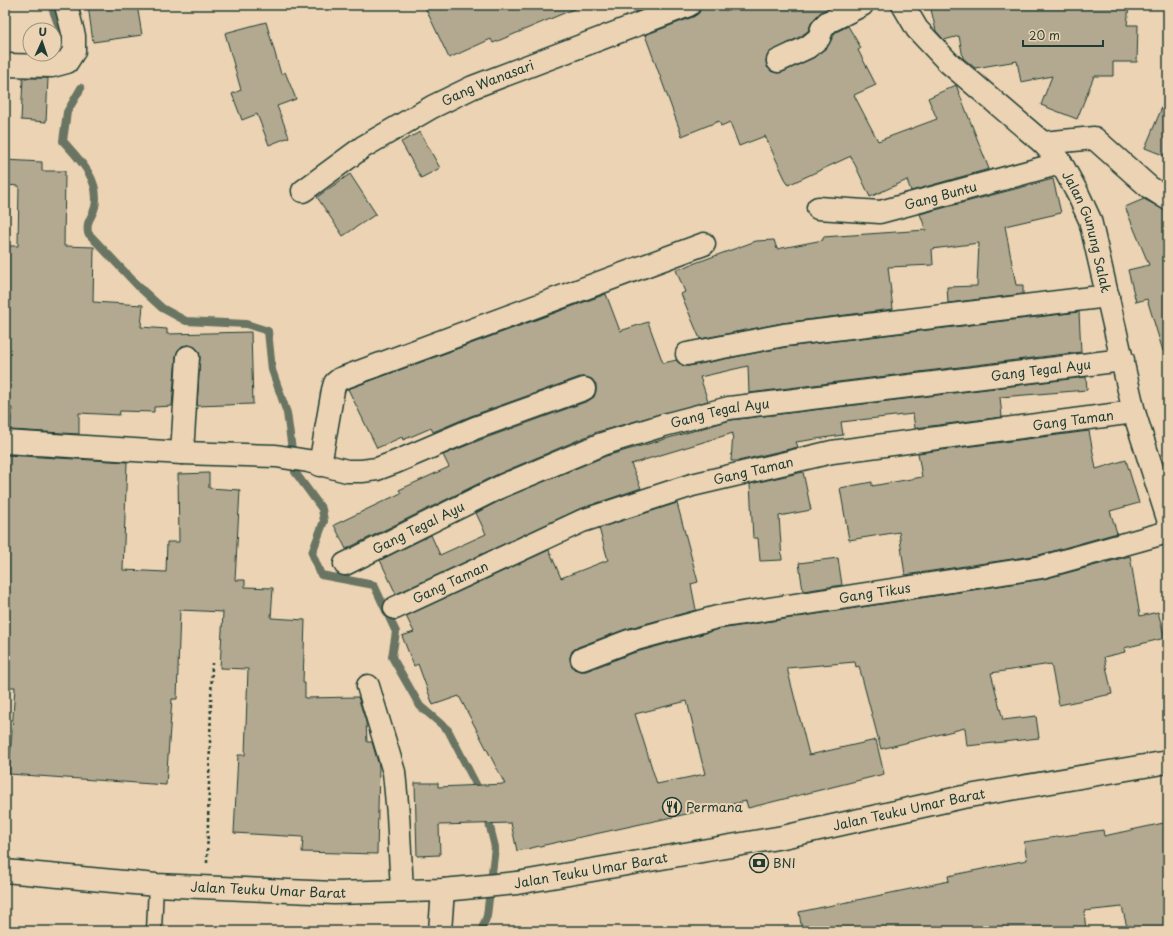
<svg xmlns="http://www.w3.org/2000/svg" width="1173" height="936" font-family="'Playpen Sans',sans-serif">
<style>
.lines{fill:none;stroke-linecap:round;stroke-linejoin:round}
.stream{stroke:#697462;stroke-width:8}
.building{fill:#b2a990;stroke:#1f3d34;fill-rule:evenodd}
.service-casing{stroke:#1f3d34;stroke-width:17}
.minor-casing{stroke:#1f3d34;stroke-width:25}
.tertiary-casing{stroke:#1f3d34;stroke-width:25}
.secondary-casing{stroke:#1f3d34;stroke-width:25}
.path{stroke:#1f3d34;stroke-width:2.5;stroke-dasharray:3 3;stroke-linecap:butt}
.service{stroke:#ebd3b3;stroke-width:14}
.minor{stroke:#ebd3b3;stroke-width:22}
.tertiary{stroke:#ebd3b3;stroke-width:22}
.secondary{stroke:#ebd3b3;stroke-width:22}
.labels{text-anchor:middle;stroke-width:4;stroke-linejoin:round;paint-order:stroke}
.street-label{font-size:13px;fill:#1f3d34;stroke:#ebd3b3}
.poi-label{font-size:13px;fill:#1f3d34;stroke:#ebd3b3;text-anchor:start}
</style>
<rect width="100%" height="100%" fill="#ebd3b3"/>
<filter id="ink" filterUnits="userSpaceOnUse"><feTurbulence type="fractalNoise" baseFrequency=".025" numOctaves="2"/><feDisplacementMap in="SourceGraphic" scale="8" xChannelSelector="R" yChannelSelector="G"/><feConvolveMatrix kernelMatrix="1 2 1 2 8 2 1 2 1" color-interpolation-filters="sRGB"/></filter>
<g filter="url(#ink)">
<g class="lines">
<g class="stream">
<polyline points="51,5 66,46"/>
<path d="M81 88 67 112 63 141C79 159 101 180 95 207 92 219 86 219 88 233L138 286 162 308 186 321 246 324 268 331 272 370 287 413 295 472 322 509 324 521 312 553 321 575 374 585 396 632 392 657 420 706 448 730 481 794"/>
<polyline points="481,931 487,916 495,847 487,815"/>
</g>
</g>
<g class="building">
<polygon points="88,5 137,5 142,35 93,42"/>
<polygon points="424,5 581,5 581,6 493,43 491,39 449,58"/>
<polygon points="633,5 654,5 636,12"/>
<polygon points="701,5 834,5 819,14 812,21 808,31 801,36 768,54 766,60 767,67 771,71 777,73 783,72 813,58 827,47 836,32 848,26 861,48 858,50 876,85 854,95 878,141 937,119 928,98 956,85 989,169 911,191 907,180 870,197 851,156 788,185 765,136 739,146 730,122 721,126 719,121 682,136 645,35 693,17 699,13"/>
<polygon points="930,5 952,5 953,10 992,5 1129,5 1127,25 1138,25 1137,62 1113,62 1113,76 1094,76 1077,119 1041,105 1052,76 1021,82 1017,61 975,68 963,58 959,36 944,40 936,31"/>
<polygon points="266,22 281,74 285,72 296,99 277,106 289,137 269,145 257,114 242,120 232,94 241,90 225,33"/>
<polygon points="23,78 48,78 46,122 21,120"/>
<polygon points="1168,93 1168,157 1145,148"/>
<polygon points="420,132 440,168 421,178 401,142"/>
<polygon points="5,160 42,162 42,171 65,171 64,246 94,247 93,302 143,305 141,327 167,329 167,334 251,332 253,404 197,406 200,357 199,351 195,347 188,345 182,346 178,350 176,356 172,406 154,407 154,412 120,411 119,415 79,413 79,434 11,430 12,408 5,408 5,246 18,246 19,186 5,185"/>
<polygon points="350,174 376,214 343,236 317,197"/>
<polygon points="1053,179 1061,213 1005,226 1016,285 1023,285 1023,294 948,303 947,287 977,286 979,243 932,249 933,265 888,267 893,309 782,323 700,339 681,294 685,292 676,270 756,241 774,240 777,249 823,240 823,237 926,230 920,214"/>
<polygon points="1144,199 1164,210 1168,220 1168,351 1163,351 1147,299 1136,302 1128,270 1149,265 1125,207"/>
<polygon points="606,294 620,331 648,322 663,363 677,360 683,366 689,366 786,347 1079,312 1081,352 749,393 748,366 700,377 708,401 597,432 496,475 346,549 334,525 401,493 399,490 449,467 443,455 480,440 588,401 594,397 596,391 596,384 592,379 586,377 580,377 471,416 433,432 431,428 403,440 402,437 377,448 348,389"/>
<polygon points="1086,377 1087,390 1000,397 1002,417 915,428 913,414 841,422 843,435 796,442 798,447 738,461 731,461 733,433 631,464 641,488 577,510 396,594 380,560 431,535 440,555 486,534 476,513 507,497 606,456 731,420"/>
<polygon points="1089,431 1096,469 1126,460 1139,503 1110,511 1117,533 1039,555 905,575 899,532 849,540 840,488 872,482 872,486 922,477 918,453"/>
<polygon points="5,455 127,462 123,570 166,572 167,542 179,542 178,474 209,473 209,488 240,490 235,580 245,580 245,587 273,588 271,618 305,620 303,683 305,683 305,698 358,697 366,722 367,742 372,742 379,766 377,854 302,852 303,837 234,833 238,755 245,755 248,669 220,668 223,612 180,610 177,699 172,699 166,785 9,774 15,687 5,687"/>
<polygon points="803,472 811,510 779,516 782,560 760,561 758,538 753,538 750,484"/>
<path d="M677 503 698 582 691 584 696 610 626 629 578 647 572 651 570 657 571 664 574 669 580 671H586L633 653 720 629 1044 579 1130 556 1140 616 1158 612 1165 638 1124 648 1125 652 1104 657 1112 694 1059 705 1051 664 991 673 1003 720 1036 716 1039 738 967 746 965 728 881 749 859 666 856 667 855 662 787 668 809 755 876 740 884 774 748 808 746 801 517 851 511 823 439 825 440 855 417 856 415 783H438V787L505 784 459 696 433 705 418 664 414 666 402 636 414 632 406 616 549 550 561 578 608 560 599 528ZM687 701 705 774 657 784 635 714Z"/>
<polygon points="838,558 842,585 803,591 799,563"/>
<polygon points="1168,822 1168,931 1128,931 1122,907 1084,911 1086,931 802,931 799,912 949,881 948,876 1027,860 1024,842 1103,830 1104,836"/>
</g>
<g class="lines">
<defs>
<polyline id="service" points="154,931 156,885"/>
<g id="minor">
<polyline points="778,61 808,47 819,38 822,29 828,22 862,5"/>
<polyline points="5,65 52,66 67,62 74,51 74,36 66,5"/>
<polyline points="1043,143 1094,138 1149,187 1168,199"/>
<path id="s1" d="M303 191 363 147 432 107 473 87 689 5"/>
<path id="s2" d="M818 208 880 212 1061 163"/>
<polyline points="687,354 784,335 1108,296"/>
<polyline points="5,442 182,453 276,456 308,461 347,471 362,471 377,469 396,462 475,428 584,389"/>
<polyline points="182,453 188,357"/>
<polyline points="320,465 333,390 335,383 340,379 704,244"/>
<path id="s3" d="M345 564 502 486 602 444 664 425 729 408 1123 360"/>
<path id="s4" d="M395 608 582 521 692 485 832 452 1134 412"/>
<path id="s5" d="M582 659 629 641 717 617 1042 567 1168 532"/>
<polyline points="368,686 394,772 398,814 402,891"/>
<polyline points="440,931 443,890"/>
</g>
<g id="tertiary">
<path id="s6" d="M903 5 917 29 948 62 1043 143 1061 163 1078 194 1090 220 1134 412 1168 519"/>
</g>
<g id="secondary">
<path id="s7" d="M5 871 156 885 334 893 443 890 517 883 783 837 963 797 1168 762"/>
</g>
</defs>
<use href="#service" class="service-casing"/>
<use href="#minor" class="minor-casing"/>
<use href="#tertiary" class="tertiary-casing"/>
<use href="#secondary" class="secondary-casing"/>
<polyline class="path" points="207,863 212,663"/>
<use href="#service" class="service"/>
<use href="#minor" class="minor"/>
<use href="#tertiary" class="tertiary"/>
<use href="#secondary" class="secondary"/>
</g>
</g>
<defs>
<symbol id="restaurant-ring" viewBox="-11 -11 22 22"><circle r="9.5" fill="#ebd3b3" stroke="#1f3d34" stroke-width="1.5"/><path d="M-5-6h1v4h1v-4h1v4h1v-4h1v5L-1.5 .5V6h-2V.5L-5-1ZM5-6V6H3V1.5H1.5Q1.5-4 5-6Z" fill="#1f3d34"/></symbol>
<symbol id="bank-ring" viewBox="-11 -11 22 22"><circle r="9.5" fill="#ebd3b3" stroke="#1f3d34" stroke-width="1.5"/><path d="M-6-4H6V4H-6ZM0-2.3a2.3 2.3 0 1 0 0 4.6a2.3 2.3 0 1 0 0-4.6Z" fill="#1f3d34"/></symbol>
</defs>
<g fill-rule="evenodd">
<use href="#restaurant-ring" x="661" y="796" width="22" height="22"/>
<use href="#bank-ring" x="748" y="852" width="22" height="22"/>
</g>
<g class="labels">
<g class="street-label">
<text dy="5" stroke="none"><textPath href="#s1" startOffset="215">Gang Wanasari</textPath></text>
<text dy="5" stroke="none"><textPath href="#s2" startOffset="125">Gang Buntu</textPath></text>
<text dy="5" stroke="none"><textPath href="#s6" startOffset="299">Jalan Gunung Salak</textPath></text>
<text dy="5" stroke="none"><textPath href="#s3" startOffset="730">Gang Tegal Ayu</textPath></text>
<text dy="5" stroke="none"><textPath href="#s3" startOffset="406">Gang Tegal Ayu</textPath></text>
<text dy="5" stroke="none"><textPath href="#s4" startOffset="709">Gang Taman</textPath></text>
<text dy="5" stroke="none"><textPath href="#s4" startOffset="385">Gang Taman</textPath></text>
<text dy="5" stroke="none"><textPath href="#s3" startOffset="82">Gang Tegal Ayu</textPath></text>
<text dy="5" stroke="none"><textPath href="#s4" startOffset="61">Gang Taman</textPath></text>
<text dy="5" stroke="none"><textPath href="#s5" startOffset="301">Gang Tikus</textPath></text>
<text dy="5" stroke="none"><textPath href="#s7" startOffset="912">Jalan Teuku Umar Barat</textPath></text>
<text dy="5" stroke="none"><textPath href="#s7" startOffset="588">Jalan Teuku Umar Barat</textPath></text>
<text dy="5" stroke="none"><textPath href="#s7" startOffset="264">Jalan Teuku Umar Barat</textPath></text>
</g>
<g class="poi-label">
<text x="686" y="812">Permana</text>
<text x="773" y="868">BNI</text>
</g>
</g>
<rect width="1173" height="936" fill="none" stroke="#ebd3b3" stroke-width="20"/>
<rect x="10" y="10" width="1153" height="916" fill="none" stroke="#1f3d34" stroke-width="1.5" filter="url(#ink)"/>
<g transform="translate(42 42) rotate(3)"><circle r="19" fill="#ebd3b3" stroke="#999780"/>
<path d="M0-3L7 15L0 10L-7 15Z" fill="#1f3d34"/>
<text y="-6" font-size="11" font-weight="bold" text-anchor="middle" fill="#1f3d34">U</text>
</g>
<path d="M1023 40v6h80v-6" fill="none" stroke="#1f3d34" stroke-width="2"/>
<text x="1029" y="40" font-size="12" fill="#1f3d34" stroke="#ebd3b3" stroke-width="3" paint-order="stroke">20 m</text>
</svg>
